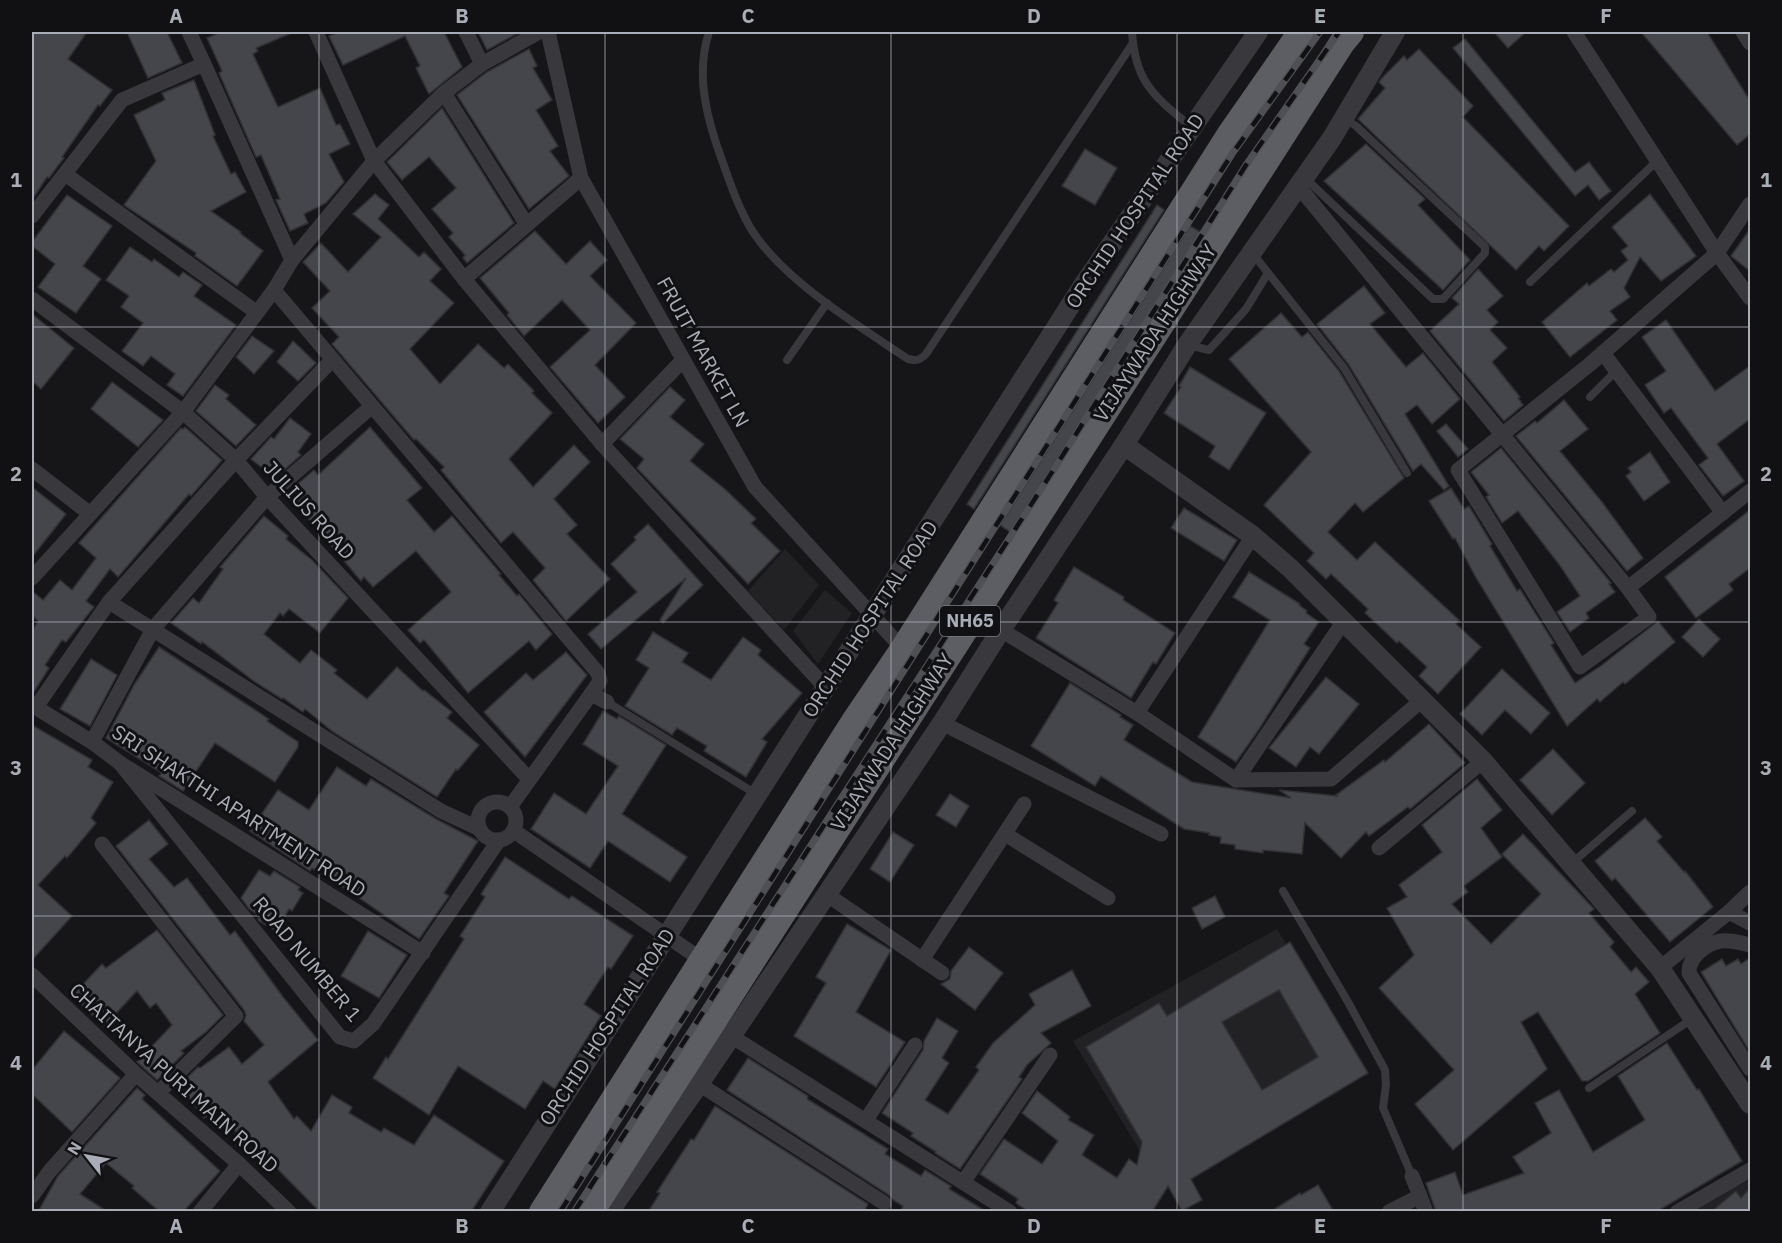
<svg xmlns="http://www.w3.org/2000/svg" width="1782" height="1243" font-family="'IBM Plex Sans',sans-serif">
<style>
.built{fill:#222225}
.building{fill:#45464b;stroke:#313034;stroke-width:1.5;fill-rule:evenodd}
.lines{fill:none;stroke-linecap:round;stroke-linejoin:round}
.service{stroke:#38383d;stroke-width:8}
.minor{stroke:#38383d;stroke-width:15}
.tertiary{stroke:#38383d;stroke-width:20}
.trunk{stroke:#5c5e64;stroke-width:26}
.rail-casing{stroke:#4f5056;stroke-width:7}
.rail{stroke:#111113;stroke-width:4.5;stroke-dasharray:14;stroke-linecap:butt}
.grid{fill:none;stroke:#a9adb7;stroke-width:1.5;stroke-opacity:0.55}
.labels{text-anchor:middle;stroke-width:6;stroke-linejoin:round;paint-order:stroke}
.shield{fill:#111113;stroke:#7b7e86;stroke-width:1.5}
.shield-label{font-size:18px;font-weight:bold;fill:#a9adb7}
.street-label{font-size:20px;fill:#a9adb7;stroke:#111113}
.neatline{fill:none;stroke:#a9adb7;stroke-width:2}
.grid-label{font-size:20px;text-anchor:middle;font-weight:bold;fill:#a9adb7}
</style>
<rect width="100%" height="100%" fill="#161618"/>
<g class="built">
<polygon points="785,549 819,585 784,630 748,591"/>
<polygon points="825,590 852,613 818,664 793,631"/>
<polygon points="1277,929 1366,1073 1163,1189 1073,1041"/>
<polygon points="1750,1180 1750,1211 1692,1212 1720,1194"/>
</g>
<g class="building">
<polygon points="32,32 87,32 68,59 112,90 100,106 98,105 62,157 64,158 57,167 49,178 47,177 32,200"/>
<polygon points="127,32 167,32 182,63 148,78"/>
<polygon points="221,32 294,32 256,48 258,51 253,54 278,107 320,88 336,125 340,124 350,144 329,154 344,182 326,203 304,214 308,223 290,231 276,200 280,199 261,155 256,157 219,73 222,71 207,38"/>
<polygon points="338,32 444,32 462,67 429,94 416,68 420,66 405,36 343,65 329,36"/>
<polygon points="478,32 520,32 487,50"/>
<polygon points="1494,32 1526,32 1508,48"/>
<polygon points="1641,32 1707,32 1750,101 1750,134 1737,145"/>
<polygon points="1465,39 1575,172 1589,162 1611,191 1599,200 1588,185 1575,196 1453,48"/>
<polygon points="529,49 537,66 533,68 552,100 536,110 558,146 550,151 569,176 529,209 457,95 487,72"/>
<polygon points="1419,49 1473,106 1463,117 1569,226 1544,251 1539,246 1516,270 1358,119 1385,88 1379,82 1382,78 1404,56 1407,60"/>
<polygon points="194,80 215,135 213,136 231,174 235,172 246,192 211,211 241,232 240,233 263,251 237,286 195,256 196,253 124,205 156,161 134,115 165,100 162,93"/>
<polygon points="442,108 514,223 467,263 463,258 465,255 449,237 453,233 432,209 456,188 429,157 402,180 387,162"/>
<polygon points="1366,144 1425,199 1418,205 1470,260 1443,290 1324,181"/>
<polygon points="1085,149 1117,168 1095,205 1062,186"/>
<polygon points="375,194 389,205 378,219 419,257 424,252 441,269 430,281 454,303 410,349 440,384 478,344 504,368 508,364 534,391 532,393 552,413 509,459 533,487 574,445 590,462 554,499 577,525 567,534 610,579 566,621 533,580 545,568 513,532 501,543 441,470 444,467 416,439 414,440 332,344 339,337 312,308 330,291 303,262 321,243 348,272 381,237 353,214"/>
<polygon points="1650,194 1696,256 1661,281 1640,257 1624,288 1630,297 1610,311 1617,320 1570,357 1542,322 1587,283 1589,286 1611,269 1614,272 1628,260 1621,251 1628,246 1612,227"/>
<polygon points="67,195 112,226 83,266 101,279 76,313 38,287 55,264 32,246 32,242"/>
<polygon points="1157,205 1164,210 974,509 967,504"/>
<polygon points="1190,226 1202,233 1010,532 1000,525"/>
<polygon points="1750,229 1750,271 1731,256"/>
<polygon points="535,231 566,264 590,241 607,260 590,276 636,323 595,365 625,397 598,423 550,367 590,330 562,300 524,336 507,315 509,313 480,278"/>
<polygon points="130,247 152,262 154,259 179,277 183,272 202,285 194,296 236,325 183,396 167,385 175,374 151,356 143,366 122,351 143,323 121,307 129,296 106,280"/>
<polygon points="1478,269 1503,296 1487,310 1498,322 1490,330 1507,348 1492,362 1520,397 1518,398 1523,405 1504,421 1430,331 1459,304 1452,298"/>
<polygon points="1364,286 1385,313 1370,324 1406,367 1423,353 1460,399 1432,424 1417,405 1405,414 1449,486 1444,490 1421,464 1413,471 1349,365 1317,324"/>
<polygon points="1281,313 1302,337 1308,332 1339,371 1404,478 1363,512 1355,503 1328,532 1357,560 1375,542 1459,620 1456,624 1481,647 1438,694 1419,676 1427,667 1399,641 1397,643 1365,613 1368,609 1331,574 1326,579 1307,561 1314,553 1264,505 1311,452 1229,359"/>
<polygon points="32,314 74,348 41,389 32,381"/>
<polygon points="1666,320 1715,391 1750,366 1750,419 1717,444 1744,481 1723,496 1699,465 1708,458 1671,408 1664,413 1645,385 1666,371 1642,337"/>
<polygon points="252,336 274,351 254,374 236,357"/>
<polygon points="293,341 316,363 298,381 277,362"/>
<polygon points="1190,367 1266,413 1229,470 1209,457 1215,446 1164,413 1181,387 1179,386"/>
<polygon points="112,382 163,420 138,447 91,409"/>
<polygon points="215,385 229,395 226,399 256,425 236,446 196,411"/>
<polygon points="670,387 685,400 670,417 704,444 690,461 726,490 756,519 751,523 780,551 748,584 637,468 644,459 620,439"/>
<polygon points="1564,400 1588,429 1560,451 1602,502 1643,558 1627,571 1516,436 1535,421 1537,423"/>
<polygon points="290,418 311,434 298,452 301,455 275,478 251,459 271,437 274,439"/>
<polygon points="1446,424 1468,449 1458,457 1437,431"/>
<polygon points="185,427 222,460 191,496 189,494 118,577 110,569 86,601 94,607 66,642 62,640 45,665 49,668 32,695 32,631 38,621 32,615 32,591 43,600 60,580 72,590 96,558 79,543 181,428 183,429"/>
<polygon points="370,427 422,488 407,500 434,532 452,516 501,574 499,575 517,596 519,594 552,634 536,650 529,641 468,693 424,640 420,643 408,630 451,592 416,551 373,587 364,577 361,581 287,493 314,470 318,475"/>
<polygon points="1501,448 1611,583 1609,584 1615,592 1586,613 1589,618 1570,632 1557,612 1580,596 1561,567 1518,511 1502,523 1486,497 1489,495 1471,472"/>
<polygon points="1650,452 1670,482 1644,501 1626,476 1631,472 1628,468"/>
<polygon points="32,487 66,514 32,557"/>
<polygon points="1451,488 1464,509 1469,506 1492,544 1490,546 1517,591 1520,589 1554,643 1551,645 1575,683 1602,665 1658,621 1675,642 1625,684 1623,682 1600,702 1597,699 1567,726 1475,576 1455,538 1453,539 1429,501"/>
<polygon points="1184,508 1237,540 1224,561 1171,528"/>
<polygon points="1750,510 1750,568 1729,584 1733,590 1696,618 1665,577"/>
<polygon points="264,516 288,536 286,539 312,560 348,598 320,633 289,609 283,616 280,613 264,634 300,663 311,650 337,670 334,673 367,699 397,667 423,691 424,690 452,712 447,718 479,745 458,770 456,769 437,797 333,732 305,709 303,712 283,698 282,699 255,682 202,642 201,644 171,623 193,598 199,603 223,569 220,567"/>
<polygon points="648,524 703,585 663,623 660,620 686,578 601,649 588,634 637,592 611,564 636,540 634,537"/>
<polygon points="1074,567 1124,597 1123,600 1175,633 1156,664 1153,662 1131,698 1036,638 1058,603 1054,600"/>
<polygon points="1249,572 1300,604 1299,605 1307,611 1306,613 1319,622 1304,644 1310,648 1259,729 1236,762 1198,737 1270,620 1233,597"/>
<polygon points="1699,619 1720,639 1703,657 1682,637"/>
<polygon points="653,632 688,653 682,662 711,680 743,637 761,650 758,655 802,693 762,739 767,742 746,777 704,751 707,746 677,728 672,735 625,706 649,668 636,660"/>
<polygon points="159,647 269,719 267,721 298,742 298,747 275,782 215,743 183,791 159,776 162,773 106,738 134,685"/>
<polygon points="566,652 587,675 525,757 484,712 526,673 533,680"/>
<polygon points="91,659 117,675 90,726 60,709"/>
<polygon points="1502,669 1550,713 1531,734 1505,710 1482,735 1460,714"/>
<polygon points="1326,677 1359,704 1319,754 1310,747 1296,767 1269,748"/>
<polygon points="1070,683 1121,715 1120,717 1133,725 1124,740 1192,782 1291,798 1279,790 1338,796 1336,795 1384,760 1385,762 1429,724 1465,763 1410,809 1408,807 1369,836 1366,832 1341,858 1305,823 1302,854 1263,850 1263,853 1235,849 1235,845 1220,843 1221,837 1209,835 1209,833 1184,829 1101,776 1095,786 1031,746"/>
<polygon points="603,711 617,719 619,716 666,745 622,814 687,857 670,882 608,841 590,868 531,829 554,793 586,814 618,766 583,744"/>
<polygon points="32,725 92,760 88,767 113,782 91,818 96,823 67,858 65,856 38,885 72,916 32,960"/>
<polygon points="1553,749 1585,783 1552,815 1520,780"/>
<polygon points="337,767 366,786 371,779 436,819 478,841 444,893 449,896 419,939 346,889 312,868 310,871 250,831 278,790 309,810"/>
<polygon points="1477,779 1502,810 1481,828 1502,857 1464,886 1468,892 1452,904 1491,944 1541,894 1502,854 1523,834 1594,909 1589,913 1614,942 1610,947 1631,972 1636,967 1649,982 1635,994 1660,1033 1588,1081 1582,1081 1538,1012 1521,1022 1547,1069 1453,1150 1415,1104 1454,1070 1379,988 1414,955 1387,908 1407,897 1399,885 1442,852 1422,825"/>
<polygon points="950,794 969,806 956,827 936,815"/>
<polygon points="1645,818 1662,837 1657,841 1684,872 1685,871 1713,907 1670,942 1615,878 1612,881 1595,861"/>
<polygon points="149,820 168,844 149,859 174,887 187,878 230,935 235,931 283,997 318,1040 268,1082 294,1119 297,1116 311,1131 332,1095 352,1107 349,1113 381,1132 384,1128 414,1145 434,1115 504,1161 471,1212 320,1212 248,1139 244,1143 218,1108 204,1118 180,1085 198,1067 200,1068 229,1047 242,1064 264,1045 244,1021 246,1015 244,1010 116,846"/>
<polygon points="893,832 914,845 890,882 870,869"/>
<polygon points="505,857 569,899 572,896 633,936 611,969 608,967 584,1004 601,1016 555,1089 543,1081 525,1109 458,1066 429,1115 373,1078 386,1057 388,1059 464,939 460,936 485,897 481,894"/>
<polygon points="259,870 270,876 274,871 300,887 298,890 303,893 292,911 289,909 276,931 259,921 258,919 260,916 249,909 241,898"/>
<polygon points="1215,896 1225,917 1202,929 1192,908"/>
<polygon points="847,924 891,950 856,1012 905,1042 876,1087 794,1036 826,983 816,977"/>
<polygon points="157,930 223,1015 206,1032 181,1051 184,1053 157,1080 137,1062 172,1025 156,1003 150,1008 137,991 104,1026 72,996 102,964 106,968"/>
<polygon points="368,931 407,955 379,998 341,976"/>
<path d="M1290 942 1368 1073 1191 1179 1202 1200 1182 1211 1168 1186 1152 1212H1029L1016 1203 1018 1199 980 1174 1004 1139 1042 1164 1058 1141 1022 1113 1037 1091 1070 1117 1068 1120 1094 1135 1082 1155 1117 1178 1129 1159 1137 1165 1142 1142 1086 1047 1159 1003 1167 1016ZM1279 990 1318 1057 1262 1090 1222 1022Z"/>
<polygon points="969,947 1003,973 975,1010 941,984 950,979 951,971"/>
<polygon points="1750,958 1750,1052 1701,972 1722,959 1726,966 1738,959 1741,964"/>
<polygon points="1072,970 1091,1006 1041,1033 1051,1043 1027,1065 1019,1077 1022,1079 960,1169 935,1153 936,1152 911,1136 913,1133 882,1113 923,1050 924,1041 937,1018 958,1031 942,1058 949,1063 925,1100 948,1114 979,1070 976,1067 993,1043 1035,1005 1029,994"/>
<polygon points="64,1031 120,1078 72,1132 32,1094 32,1070"/>
<polygon points="1667,1043 1697,1090 1699,1089 1742,1161 1656,1212 1436,1212 1426,1183 1455,1172 1463,1195 1524,1173 1513,1157 1551,1133 1535,1103 1559,1090 1593,1152 1645,1120 1618,1076"/>
<polygon points="748,1058 808,1096 807,1099 888,1149 885,1154 921,1176 925,1170 951,1186 949,1189 987,1212 900,1212 903,1206 893,1200 889,1195 727,1090"/>
<polygon points="137,1088 145,1095 142,1099 220,1171 183,1212 160,1212 132,1188 134,1186 106,1163 80,1194 108,1212 38,1212 58,1176"/>
<polygon points="715,1106 868,1204 864,1212 648,1212 660,1193 657,1192 691,1139 694,1140"/>
<polygon points="1318,1185 1334,1212 1270,1212 1300,1193 1301,1195"/>
<polygon points="1750,1188 1750,1212 1711,1212 1736,1191 1741,1198"/>
</g>
<g class="lines">
<g class="service">
<path d="M709 32C697 70 704 106 716 143 726 171 737 207 753 232 786 282 859 326 908 359 917 361 920 360 926 354L1133 43"/>
<path d="M1132 32C1135 82 1154 96 1190 126"/>
<polyline points="1305,178 1433,299 1443,299 1485,253 1485,247 1356,126 1345,119"/>
<polyline points="1253,254 1344,368 1407,473"/>
<polyline points="1530,282 1657,161"/>
<polyline points="1188,345 1209,350 1246,309 1268,273"/>
<polyline points="787,360 827,303"/>
<polyline points="1590,397 1616,371"/>
<polyline points="607,702 756,794"/>
<polyline points="1572,863 1632,811"/>
<polyline points="1283,891 1348,1002 1385,1070 1386,1085 1383,1108 1412,1176"/>
<polyline points="1589,1088 1692,1019"/>
</g>
<g class="minor">
<polyline points="316,32 374,161 464,279 602,444 826,688"/>
<polyline points="466,32 482,64"/>
<polyline points="548,32 581,178 755,487 903,649"/>
<polyline points="1574,32 1717,253 1750,298"/>
<polyline points="1743,32 1750,43"/>
<polyline points="204,64 292,260"/>
<polyline points="444,93 527,225"/>
<polyline points="65,174 256,312"/>
<polyline points="1299,187 1628,588"/>
<polyline points="1750,204 1717,253 1589,365 1458,470 1580,667 1649,617 1628,588 1750,491"/>
<polyline points="32,216 122,100 204,64 189,32"/>
<polyline points="464,279 581,178"/>
<polyline points="274,290 598,673 600,681 591,694 510,807"/>
<polyline points="32,299 183,412 236,460 267,497 529,779"/>
<polyline points="1603,353 1723,513"/>
<polyline points="602,444 683,360"/>
<polyline points="32,469 89,513"/>
<polyline points="32,578 183,412 274,290 292,260 374,161 444,93 482,64 539,32"/>
<polyline points="109,602 441,811 480,829"/>
<polyline points="1001,630 1137,713 1236,780 1331,779 1423,699"/>
<polyline points="591,694 607,702"/>
<polyline points="32,705 92,742 120,763 423,953"/>
<polyline points="36,707 109,602 236,460 332,360"/>
<polyline points="1137,713 1253,536"/>
<polyline points="942,723 1161,834"/>
<polyline points="92,742 153,629 267,497 371,407"/>
<polyline points="120,763 340,1037 354,1041 373,1024 499,840"/>
<polyline points="1236,780 1344,621"/>
<circle cx="497" cy="821" r="19"/>
<polyline points="514,831 702,960"/>
<polyline points="1005,834 1108,898"/>
<polyline points="102,844 236,1016 159,1092"/>
<polyline points="1379,848 1483,761"/>
<polyline points="826,894 942,973"/>
<polyline points="1729,912 1750,923"/>
<path d="M1750 945C1742 943 1730 940 1721 941 1706 943 1688 958 1689 973L1750 1069"/>
<polyline points="922,960 1024,804"/>
<polyline points="1660,968 1729,912 1750,892"/>
<polyline points="32,975 136,1074 239,1164 289,1212"/>
<polyline points="723,1031 1010,1212"/>
<polyline points="699,1084 884,1203"/>
<polyline points="866,1120 915,1045"/>
<polyline points="1412,1176 1420,1196"/>
<polyline points="964,1181 1050,1055"/>
<polyline points="32,1196 49,1172 136,1074"/>
<polyline points="200,1212 239,1164"/>
<polyline points="1389,1212 1420,1196 1426,1212"/>
<polyline points="1677,1212 1750,1170"/>
</g>
<g class="tertiary">
<polyline points="1124,445 1253,536 1290,568 1483,761 1660,968 1750,1104"/>
<polyline points="490,1212 1084,284 1258,32"/>
<polyline points="609,1212 699,1084 942,723 1001,630 1124,445 1187,345 1332,138 1395,32"/>
</g>
<g class="trunk">
<polyline points="542,1212 855,720 903,649 1230,134 1301,32"/>
<polyline points="591,1212 1342,43 1351,32"/>
</g>
<defs>
<g id="rail">
<polyline points="560,1212 1232,154 1320,32"/>
<polyline points="574,1212 1054,469 1246,165 1339,32"/>
</g>
</defs>
<use href="#rail" class="rail-casing"/>
<use href="#rail" class="rail"/>
</g>
<path class="grid" d="M319 32V1212M605 32V1212M891 32V1212M1177 32V1212M1463 32V1212M32 327H1750M32 622H1750M32 916H1750"/>
<g class="labels">
<rect class="shield" x="940" y="606" width="60" height="30" rx="4.5"/>
<g class="shield-label">
<text x="970" y="627">NH65</text>
</g>
<g class="street-label">
<text transform="translate(1135 211) rotate(-56)" y="7">ORCHID HOSPITAL ROAD</text>
<text transform="translate(1155 333) rotate(-57)" y="7">VIJAYWADA HIGHWAY</text>
<text transform="translate(703 352) rotate(61)" y="7">FRUIT MARKET LN</text>
<text transform="translate(309 510) rotate(48)" y="7">JULIUS ROAD</text>
<text transform="translate(870 619) rotate(-57)" y="7">ORCHID HOSPITAL ROAD</text>
<text transform="translate(892 742) rotate(-57)" y="7">VIJAYWADA HIGHWAY</text>
<text transform="translate(239 811) rotate(33)" y="7">SRI SHAKTHI APARTMENT ROAD</text>
<text transform="translate(307 959) rotate(50)" y="7">ROAD NUMBER 1</text>
<text transform="translate(607 1027) rotate(-57)" y="7">ORCHID HOSPITAL ROAD</text>
<text transform="translate(174 1078) rotate(42)" y="7">CHAITANYA PURI MAIN ROAD</text>
</g>
</g>
<rect width="1782" height="1243" fill="none" stroke="#111113" stroke-width="66"/>
<g transform="translate(87 1156) rotate(301)" stroke="#111113" stroke-width="4.5" paint-order="stroke">
<path d="M0-4.5L10 22L0 15L-10 22Z" fill="#a9adb7"/>
<text y="-9" font-size="16" font-weight="bold" text-anchor="middle" fill="#a9adb7">N</text>
</g>
<rect x="33" y="33" width="1716" height="1177" class="neatline"/>
<g class="grid-label">
<text x="176" y="23">A</text>
<text x="462" y="23">B</text>
<text x="748" y="23">C</text>
<text x="1034" y="23">D</text>
<text x="1320" y="23">E</text>
<text x="1606" y="23">F</text>
<text x="16" y="187">1</text>
<text x="1766" y="187">1</text>
<text x="16" y="481">2</text>
<text x="1766" y="481">2</text>
<text x="16" y="775">3</text>
<text x="1766" y="775">3</text>
<text x="16" y="1070">4</text>
<text x="1766" y="1070">4</text>
<text x="176" y="1233">A</text>
<text x="462" y="1233">B</text>
<text x="748" y="1233">C</text>
<text x="1034" y="1233">D</text>
<text x="1320" y="1233">E</text>
<text x="1606" y="1233">F</text>
</g>
</svg>
